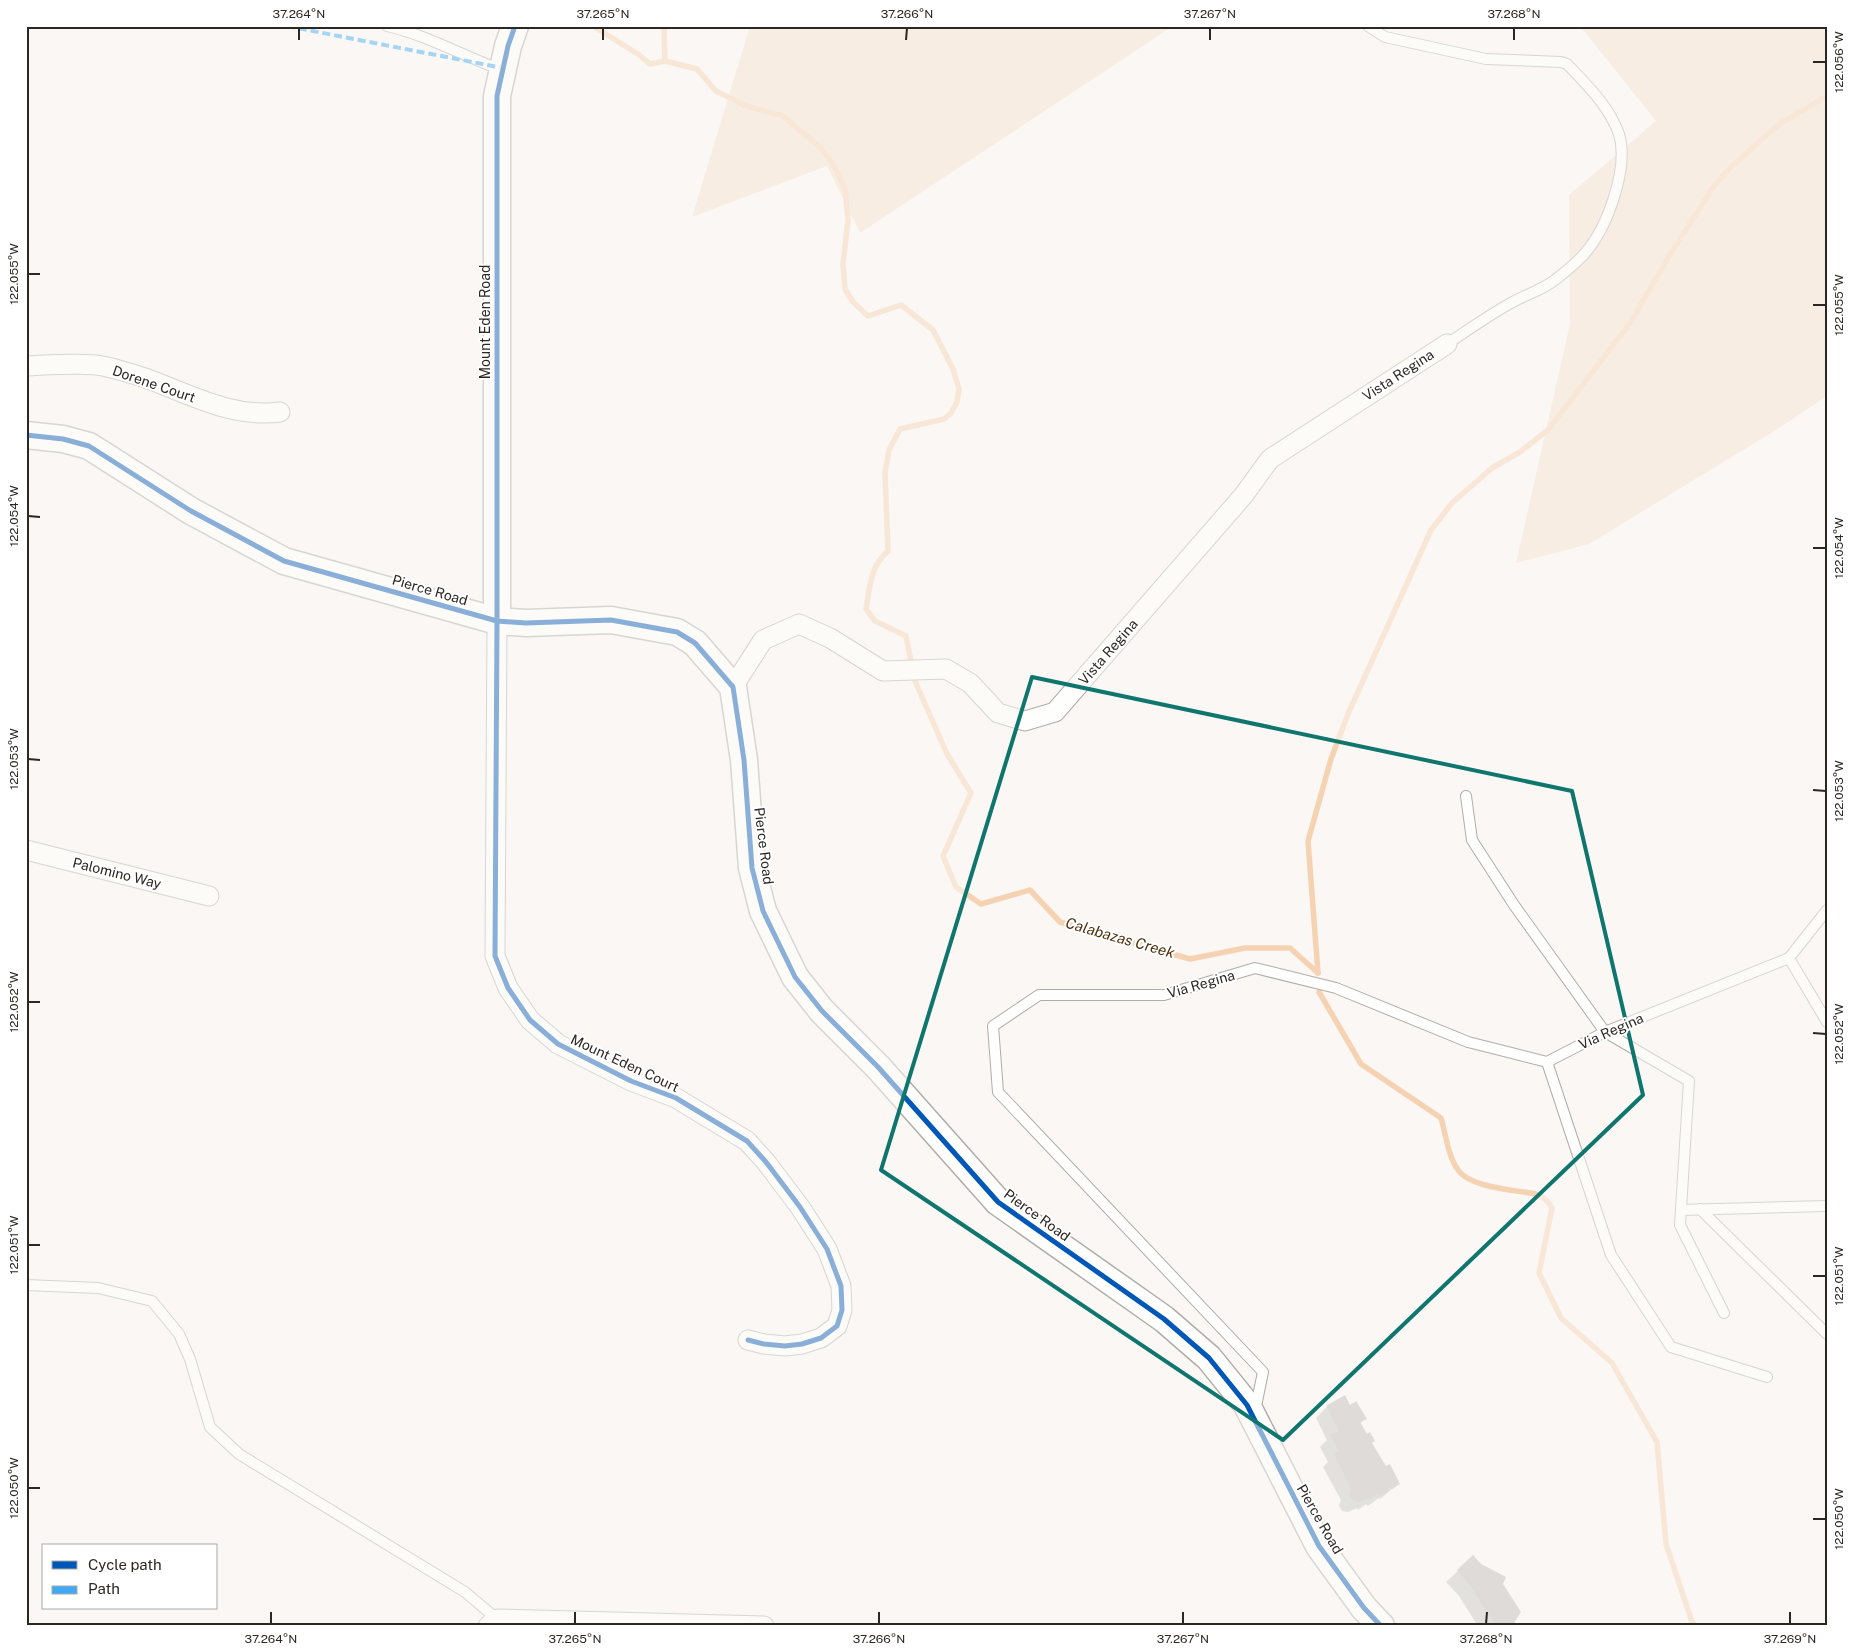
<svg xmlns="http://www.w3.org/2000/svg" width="1853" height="1652" font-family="'Public Sans',sans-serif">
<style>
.green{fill:#f4e1cf}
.shadow{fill:#0003}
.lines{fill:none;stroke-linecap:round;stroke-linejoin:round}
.stream{stroke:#f5d3b2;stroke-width:5.5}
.building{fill:#bcb9b6}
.lane-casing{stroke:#afaca9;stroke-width:12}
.street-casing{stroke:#afaca9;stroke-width:21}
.secondary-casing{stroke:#afaca9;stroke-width:29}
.lane{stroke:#fefefd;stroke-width:10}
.street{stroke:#fefefd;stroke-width:19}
.secondary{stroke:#fefefd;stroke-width:26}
.quiet{stroke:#3fa9f5;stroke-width:4;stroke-dasharray:8 4;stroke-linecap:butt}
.cycleway-casing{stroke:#fff;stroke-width:8}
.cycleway{stroke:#0057b8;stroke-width:5}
.marked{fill:none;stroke:#0f766e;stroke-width:4;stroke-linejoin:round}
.ticks{fill:none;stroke:#2b2723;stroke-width:2}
.labels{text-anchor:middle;stroke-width:4;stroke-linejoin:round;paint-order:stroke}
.street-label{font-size:14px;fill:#2b2723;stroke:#fff}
.water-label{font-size:15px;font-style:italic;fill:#4e2e09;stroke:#fff}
.neatline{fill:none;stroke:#2b2723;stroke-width:2}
.ticks-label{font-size:12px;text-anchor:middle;fill:#2b2723}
</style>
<rect width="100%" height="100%" fill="#faf7f4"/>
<g class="green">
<polygon points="750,26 1173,26 860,233 827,166 692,217"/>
<polygon points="1580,26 1827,26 1827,396 1771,433 1589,544 1516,563 1570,324 1569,195 1656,121"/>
</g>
<g class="shadow">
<polygon points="1350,1406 1365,1419 1360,1424 1385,1468 1398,1484 1380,1499 1379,1498 1368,1506 1366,1504 1358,1510 1357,1508 1348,1512 1342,1511 1339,1506 1341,1500 1323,1467 1328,1462 1320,1447 1327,1440 1316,1418 1327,1407"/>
<polygon points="1473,1557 1501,1584 1513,1622 1509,1626 1478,1626 1459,1596 1446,1582"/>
</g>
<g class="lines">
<g class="stream">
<polyline points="593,26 638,54 650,64 665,61"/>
<path d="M665 26 664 28 665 61 697 69 716 91 746 106 783 116 820 147 833 164 845 189 848 220 843 264 845 289 853 302 868 316 901 305 933 330 953 369 959 389 957 402 951 413 944 419 900 429 889 450 885 473 888 551C870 567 870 586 866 609L875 621 906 636 915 681 947 754 971 793 943 856 956 887 981 904 1030 890 1060 922 1190 959 1245 948H1290L1318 973"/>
<polyline points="1318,973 1308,841 1331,759 1348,714 1431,530 1452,503 1492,468 1520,452 1548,430 1630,323 1671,253 1714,186 1729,169 1778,125 1827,96"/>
<path d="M1319 992 1361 1064 1441 1118C1446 1135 1448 1156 1458 1170 1471 1188 1515 1190 1536 1194 1543 1197 1548 1200 1552 1208L1539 1273 1561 1318 1612 1363 1657 1442 1666 1544 1692 1622 1696 1626"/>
</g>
</g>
<g class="building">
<polygon points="1345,1395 1350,1405 1356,1401 1367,1419 1360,1422 1367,1434 1370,1432 1375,1441 1372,1443 1386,1466 1390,1464 1400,1484 1392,1489 1390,1487 1387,1489 1388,1491 1380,1496 1378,1493 1370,1500 1369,1498 1360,1502 1353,1500 1349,1495 1351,1489 1334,1454 1339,1451 1330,1435 1339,1431 1326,1406"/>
<polygon points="1473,1555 1481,1564 1506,1577 1503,1584 1521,1612 1514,1623 1496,1626 1470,1585 1457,1570"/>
</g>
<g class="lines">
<defs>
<g id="lane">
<path d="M387 26C427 35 463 56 502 70"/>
<path d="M1368 26 1385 37 1486 59 1561 62 1567 64C1587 85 1609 106 1619 134 1629 167 1608 226 1586 252 1578 262 1565 272 1555 280 1542 290 1525 295 1511 303 1489 315 1468 330 1447 344"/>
<polyline points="1466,796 1472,840 1514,905 1605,1032 1689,1081 1680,1225 1724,1313"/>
<polyline points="1789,958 1827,1022"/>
<polyline points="1547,1062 1611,1255 1671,1347 1767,1377"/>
<polyline points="1700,1209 1827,1334"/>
<polyline points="1681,1210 1827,1206"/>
<polyline points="26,1285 98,1288 152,1301 179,1334 190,1359 210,1427 239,1454 465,1592 497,1619"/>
<polyline points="1255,1411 1263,1372 998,1092 993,1026 1039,995 1164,995 1255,968 1336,988 1468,1042 1547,1062 1605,1032 1789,958 1827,910"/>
</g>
<g id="street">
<path d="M26 366C49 365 73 363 96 365 108 366 121 371 133 374 182 389 227 419 280 412"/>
<polyline points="497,621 495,956 508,988 530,1020 558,1044 631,1081 676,1098 747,1141 766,1162 800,1207 827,1249 841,1286 842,1310 837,1326 821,1338 802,1344 785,1346 764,1344 748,1340"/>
<polyline points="733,687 763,640 799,624 830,638 883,671 946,669 970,683 998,713 1025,721 1055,712 1243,496 1270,459 1447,344"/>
<polyline points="26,850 209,896"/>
<polyline points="488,1626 497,1619 764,1626"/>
</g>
<g id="secondary">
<polyline points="26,435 63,439 89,446 191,511 284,561 497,621 526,623 611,620 677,632 695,643 733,687 744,760 752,868 763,911 795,977 822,1011 878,1067 998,1202 1164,1319 1209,1358 1247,1405 1319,1546 1364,1608 1381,1626"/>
<polyline points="497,621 497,96 508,46 515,26"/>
</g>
</defs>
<use href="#lane" class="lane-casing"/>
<use href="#street" class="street-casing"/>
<use href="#secondary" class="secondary-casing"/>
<use href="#lane" class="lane"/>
<use href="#street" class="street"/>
<use href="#secondary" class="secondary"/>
<polyline class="quiet" points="287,26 503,68"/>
<defs>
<g id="cycleway">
<polyline points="515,26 508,46 497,96 497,621 495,956 508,988 530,1020 558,1044 631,1081 676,1098 747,1141 766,1162 800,1207 827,1249 841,1286 842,1310 837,1326 821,1338 802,1344 785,1346 764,1344 748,1340"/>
<polyline points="26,435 63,439 89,446 191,511 284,561 497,621 526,623 611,620 677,632 695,643 733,687 744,760 752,868 763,911 795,977 822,1011 878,1067 998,1202 1164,1319 1209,1358 1247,1405 1319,1546 1364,1608 1381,1626"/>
</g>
</defs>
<use href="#cycleway" class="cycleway-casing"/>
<use href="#cycleway" class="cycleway"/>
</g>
<path d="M0 0H1853V1652H0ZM1032 677 1572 791 1643 1095 1283 1440 881 1170Z" fill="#faf7f4" fill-opacity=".55" fill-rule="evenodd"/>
<path class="marked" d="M1032 677 1572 791 1643 1095 1283 1440 881 1170Z"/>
<path class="ticks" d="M299 40V28M603 40V28M906 40 907 28M1210 40V28M1514 40V28M1813 62H1826M28 274H40M1813 305H1826M28 516 40 517M1813 548H1826M28 759 40 760M1813 790 1826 791M28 1002H40M1813 1033 1826 1034M28 1245H40M1813 1276H1826M28 1488H40M1813 1519H1826M271 1624V1612M575 1624V1612M879 1624V1612M1183 1624V1612M1486 1624 1487 1612M1790 1624V1612"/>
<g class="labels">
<g class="street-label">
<text transform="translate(485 322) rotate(-90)" y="5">Mount Eden Road</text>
<text transform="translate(1398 375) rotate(-33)" y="5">Vista Regina</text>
<text transform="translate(154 384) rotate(19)" y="5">Dorene Court</text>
<text transform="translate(430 590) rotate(16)" y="5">Pierce Road</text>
<text transform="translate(1108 652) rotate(-49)" y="5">Vista Regina</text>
<text transform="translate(764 846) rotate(83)" y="5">Pierce Road</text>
<text transform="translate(117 873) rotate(14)" y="5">Palomino Way</text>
<text transform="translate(1201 984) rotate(-16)" y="5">Via Regina</text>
<text transform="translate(1611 1031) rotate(-24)" y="5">Via Regina</text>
<text transform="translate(625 1063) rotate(25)" y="5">Mount Eden Court</text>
<text transform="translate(1037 1215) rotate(36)" y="5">Pierce Road</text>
<text transform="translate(1320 1519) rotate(60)" y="5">Pierce Road</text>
</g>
<g class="water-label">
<text transform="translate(1120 938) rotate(16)" y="5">Calabazas Creek</text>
</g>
</g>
<rect width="1853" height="1652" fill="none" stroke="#ffffff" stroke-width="55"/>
<rect x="42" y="1544" width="175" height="65" fill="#ffffff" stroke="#aaa9a7"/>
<rect x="52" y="1561" width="25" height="8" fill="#0057b8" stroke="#aaa9a7"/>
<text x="88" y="1570" font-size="15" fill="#2b2723">Cycle path</text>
<rect x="52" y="1586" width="25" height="8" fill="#3fa9f5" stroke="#aaa9a7"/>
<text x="88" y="1594" font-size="15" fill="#2b2723">Path</text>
<rect x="28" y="28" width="1798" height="1596" class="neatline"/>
<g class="ticks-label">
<text x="299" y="18">37.264°N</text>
<text x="603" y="18">37.265°N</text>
<text x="907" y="18">37.266°N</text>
<text x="1210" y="18">37.267°N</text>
<text x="1514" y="18">37.268°N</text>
<text transform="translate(1839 62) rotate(-90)" y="4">122.056°W</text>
<text transform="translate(14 274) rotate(-90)" y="4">122.055°W</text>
<text transform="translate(1839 305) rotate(-90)" y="4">122.055°W</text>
<text transform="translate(14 516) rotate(-90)" y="4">122.054°W</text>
<text transform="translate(1839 548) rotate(-90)" y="4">122.054°W</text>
<text transform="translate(14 759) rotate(-90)" y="4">122.053°W</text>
<text transform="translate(1839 791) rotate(-90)" y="4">122.053°W</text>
<text transform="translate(14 1002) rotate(-90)" y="4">122.052°W</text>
<text transform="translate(1839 1034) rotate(-90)" y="4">122.052°W</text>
<text transform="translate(14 1245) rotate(-90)" y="4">122.051°W</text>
<text transform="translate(1839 1276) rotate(-90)" y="4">122.051°W</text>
<text transform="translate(14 1488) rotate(-90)" y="4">122.050°W</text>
<text transform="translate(1839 1519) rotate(-90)" y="4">122.050°W</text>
<text x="271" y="1643">37.264°N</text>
<text x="575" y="1643">37.265°N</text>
<text x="879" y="1643">37.266°N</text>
<text x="1183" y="1643">37.267°N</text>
<text x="1486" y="1643">37.268°N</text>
<text x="1790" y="1643">37.269°N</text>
</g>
</svg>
